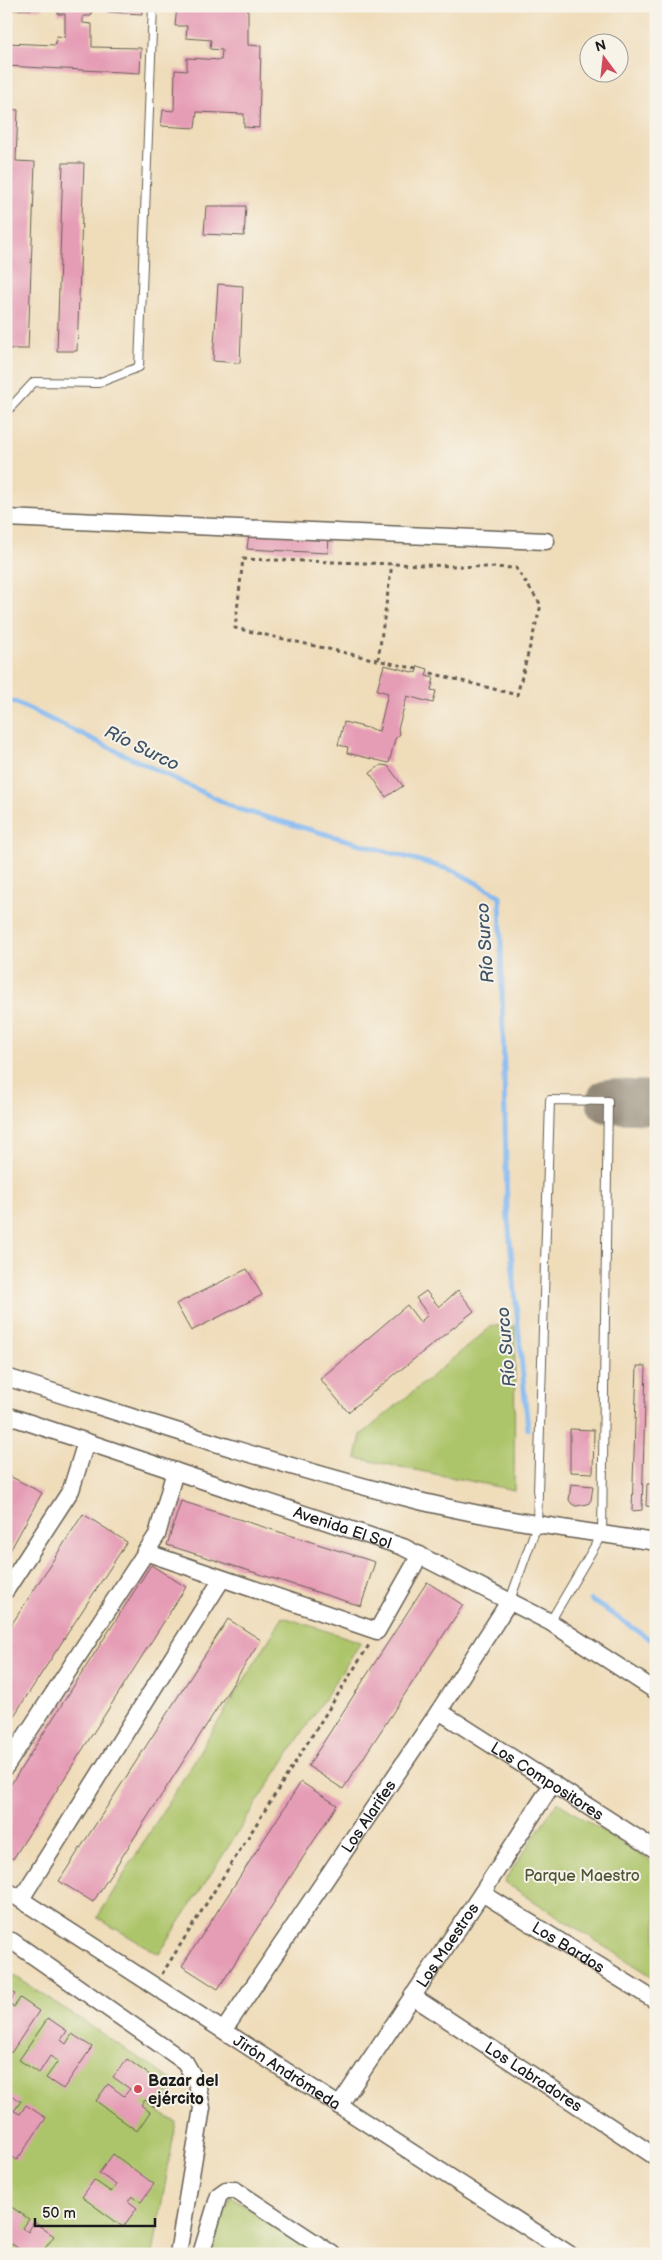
<svg xmlns="http://www.w3.org/2000/svg" width="662" height="2260" font-family="'Balsamiq Sans',sans-serif">
<style>
.green{fill:#adc56a;stroke:#647043}
.lines{fill:none;stroke-linecap:round;stroke-linejoin:round}
.stream{stroke:#84b9f2;stroke-width:5}
.taxiway{stroke:#867c6a;stroke-width:44}
.building{fill:#e59cb5}
.lane-casing{stroke:#665f53;stroke-width:10}
.street-casing{stroke:#665f53;stroke-width:19}
.path{stroke:#665f53;stroke-width:3;stroke-dasharray:4 4;stroke-linecap:butt}
.lane{stroke:#fff;stroke-width:8}
.street{stroke:#fff;stroke-width:16}
.poi-dot{fill:#d1495b;stroke:#f7f3e8;stroke-width:2}
.labels{text-anchor:middle;stroke-width:4;stroke-linejoin:round;paint-order:stroke}
.street-label{font-size:16px;fill:#1c1c1c;stroke:#f7f3e8}
.park-label{font-size:16px;fill:#4f5737;stroke:#f7f3e8}
.poi-label{font-size:16px;font-weight:bold;fill:#1c1c1c;stroke:#f7f3e8;text-anchor:start}
.water-label{font-size:18px;font-style:italic;fill:#405367;stroke:#f7f3e8}
</style>
<rect width="100%" height="100%" fill="#f7f3e8"/>
<filter id="ink" filterUnits="userSpaceOnUse"><feTurbulence type="fractalNoise" baseFrequency=".02" numOctaves="2"/><feDisplacementMap in="SourceGraphic" scale="10" xChannelSelector="R" yChannelSelector="G"/><feConvolveMatrix kernelMatrix="1 2 1 2 8 2 1 2 1" color-interpolation-filters="sRGB"/></filter>
<filter id="wash" filterUnits="userSpaceOnUse"><feTurbulence type="fractalNoise" baseFrequency=".0096" numOctaves="4" result="noise"/><feDisplacementMap in="SourceGraphic" scale="20" xChannelSelector="R" yChannelSelector="G"/><feGaussianBlur stdDeviation="1.12" result="paint"/><feColorMatrix in="noise" values="0 0 0 0 0 0 0 0 0 0 0 0 0 0 0 0 0 1.4 0 .05"/><feComposite in="paint" operator="in"/></filter>
<g filter="url(#wash)">
<rect width="100%" height="100%" fill="#efdcb9"/>
<g class="green">
<polygon points="492,1326 515,1326 514,1490 356,1458 361,1435"/>
<polygon points="283,1617 361,1642 159,1954 97,1918"/>
<polygon points="557,1802 656,1865 656,1972 653,1977 504,1882"/>
<polygon points="6,1970 175,2082 158,2112 176,2122 153,2254 6,2254"/>
<polygon points="231,2196 317,2254 209,2254"/>
</g>
<g class="lines">
<g class="stream">
<polyline points="6,698 238,809 455,871 500,896 507,1209 528,1429"/>
<polyline points="591,1600 656,1643"/>
</g>
<polyline class="taxiway" points="608,1101 656,1103"/>
</g>
<g id="blocks">
<g class="building">
<polygon points="6,6 43,6 43,9 6,10"/>
<polygon points="59,6 92,6 91,16 83,16 83,23 92,24 92,47 141,48 140,73 6,66 6,43 55,45 57,36 65,37 65,14 58,14"/>
<polygon points="108,6 142,6 142,14 108,12"/>
<polygon points="177,6 248,6 248,45 261,46 259,128 244,127 244,114 197,112 195,128 161,126 163,110 174,111 175,70 187,71 187,58 221,60 222,50 210,49 211,40 186,38 187,26 175,26"/>
<polygon points="6,109 18,110 16,161 35,162 28,349 6,349"/>
<polygon points="63,163 84,163 77,351 57,351"/>
<polygon points="206,206 246,206 244,236 204,234"/>
<polygon points="218,284 243,286 240,363 213,361"/>
<polygon points="249,533 329,537 328,553 247,549"/>
<polygon points="384,665 416,673 418,666 428,669 426,676 434,678 431,690 436,691 433,703 407,696 398,729 400,734 395,739 389,763 347,753 348,747 338,745 344,722 379,731 388,693 377,690"/>
<polygon points="381,765 388,766 403,786 386,797 370,773"/>
<polygon points="247,1269 262,1295 191,1331 176,1304"/>
<polygon points="458,1290 474,1311 348,1412 320,1379 407,1305 420,1322 428,1315 416,1298 426,1291 439,1307"/>
<polygon points="637,1366 646,1366 642,1510 632,1511"/>
<polygon points="570,1429 594,1430 593,1473 570,1472"/>
<polygon points="6,1474 42,1493 6,1558"/>
<polygon points="571,1484 593,1486 591,1500 588,1504 576,1506 572,1504 569,1500"/>
<polygon points="647,1484 656,1484 656,1507 646,1506"/>
<polygon points="181,1501 375,1562 361,1606 167,1545"/>
<polygon points="83,1514 127,1542 6,1728 6,1633"/>
<polygon points="151,1565 186,1587 13,1859 6,1854 6,1792"/>
<polygon points="427,1582 463,1605 343,1789 308,1766"/>
<polygon points="228,1619 261,1640 93,1902 59,1881"/>
<polygon points="301,1782 337,1805 218,1989 182,1966"/>
<polygon points="6,1989 15,1994 8,2004 14,2007 20,1998 39,2011 11,2053 6,2050"/>
<polygon points="48,2018 67,2031 61,2040 66,2044 72,2034 92,2047 63,2089 46,2078 58,2061 50,2056 39,2073 19,2060"/>
<polygon points="127,2059 168,2088 154,2107 145,2100 141,2105 150,2112 137,2131 96,2101 108,2084 124,2096 130,2089 113,2077"/>
<polygon points="6,2092 21,2101 14,2111 20,2114 26,2105 46,2118 17,2160 6,2153 6,2139 11,2132 6,2128"/>
<polygon points="113,2154 154,2184 141,2202 132,2196 128,2201 137,2208 123,2227 82,2197 94,2180 111,2192 116,2185 99,2173"/>
<polygon points="10,2206 29,2219 23,2228 28,2232 34,2222 54,2236 41,2254 16,2254 19,2249 12,2244 6,2253 6,2211"/>
</g>
</g>
</g>
<g filter="url(#ink)">
<use href="#blocks" fill-opacity="0" stroke="#665f53" stroke-width="1"/>
<g class="lines">
<defs>
<g id="lane">
<polyline points="6,408 10,408 34,382 98,383 139,367 153,6"/>
<polyline points="510,1600 537,1525 550,1100 608,1101 602,1534 550,1622"/>
</g>
<g id="street">
<polyline points="6,518 546,541"/>
<path d="M6 1377C136 1418 265 1461 396 1495 481 1518 569 1529 656 1542"/>
<path id="s1" d="M6 1415 403 1547 550 1622 656 1691"/>
<polyline points="145,1552 377,1631 420,1555"/>
<polyline points="6,1590 71,1490 86,1442"/>
<path id="s2" d="M439 1711 656 1850"/>
<polyline points="6,1766 157,1535 175,1471"/>
<path id="s3" d="M6 1890 569 2254"/>
<path id="s4" d="M482 1893 656 2001"/>
<polyline points="21,1899 222,1579"/>
<polyline points="12,1941 185,2062 197,2083 202,2108 178,2254"/>
<path id="s5" d="M412 1996 656 2157"/>
<path id="s6" d="M224 2030 439 1711 510 1600"/>
<path id="s7" d="M339 2106 482 1893 553 1783"/>
<polyline points="201,2254 219,2195 226,2190 235,2190 332,2254"/>
</g>
</defs>
<use href="#lane" class="lane-casing"/>
<use href="#street" class="street-casing"/>
<g class="path">
<polyline points="378,660 392,564"/>
<polyline points="417,669 235,628 243,559 516,568 541,605 517,695 427,672"/>
<polyline points="162,1974 369,1645"/>
</g>
<use href="#lane" class="lane"/>
<use href="#street" class="street"/>
</g>
</g>
<circle class="poi-dot" cx="138" cy="2089" r="5"/>
<g class="labels">
<g class="street-label">
<text dy="6" stroke="none"><textPath href="#s1" startOffset="355">Avenida El Sol</textPath></text>
<text dy="6" stroke="none"><textPath href="#s2" startOffset="129">Los Compositores</textPath></text>
<text dy="6" stroke="none"><textPath href="#s6" startOffset="258">Los Alarifes</textPath></text>
<text dy="6" stroke="none"><textPath href="#s7" startOffset="194">Los Maestros</textPath></text>
<text dy="6" stroke="none"><textPath href="#s4" startOffset="102">Los Bardos</textPath></text>
<text dy="6" stroke="none"><textPath href="#s3" startOffset="335">Jirón Andrómeda</textPath></text>
<text dy="6" stroke="none"><textPath href="#s5" startOffset="146">Los Labradores</textPath></text>
</g>
<g class="park-label">
<text x="582" y="1881">Parque Maestro</text>
</g>
<g class="poi-label">
<text x="148" y="2086">Bazar del<tspan x="148" dy="18">ejército</tspan></text>
</g>
<g class="water-label">
<text transform="translate(142 748) rotate(26)" y="6">Río Surco</text>
<text transform="translate(485 943) rotate(-94)" y="6">Río Surco</text>
<text transform="translate(506 1347) rotate(-95)" y="6">Río Surco</text>
</g>
</g>
<rect width="662" height="2260" fill="none" stroke="#f7f3e8" stroke-width="25"/>
<g transform="translate(604 58) rotate(345)"><circle r="24" fill="#f7f3e8" stroke="#9f9d96"/>
<path d="M0-4L9 19L0 12L-9 19Z" fill="#d1495b"/>
<text y="-8" font-size="14" font-weight="bold" text-anchor="middle" fill="#1c1c1c">N</text>
</g>
<path d="M35 2218v8h120v-8" fill="none" stroke="#1c1c1c" stroke-width="2.5"/>
<text x="42" y="2218" font-size="15" fill="#1c1c1c" stroke="#f7f3e8" stroke-width="4" paint-order="stroke">50 m</text>
</svg>
